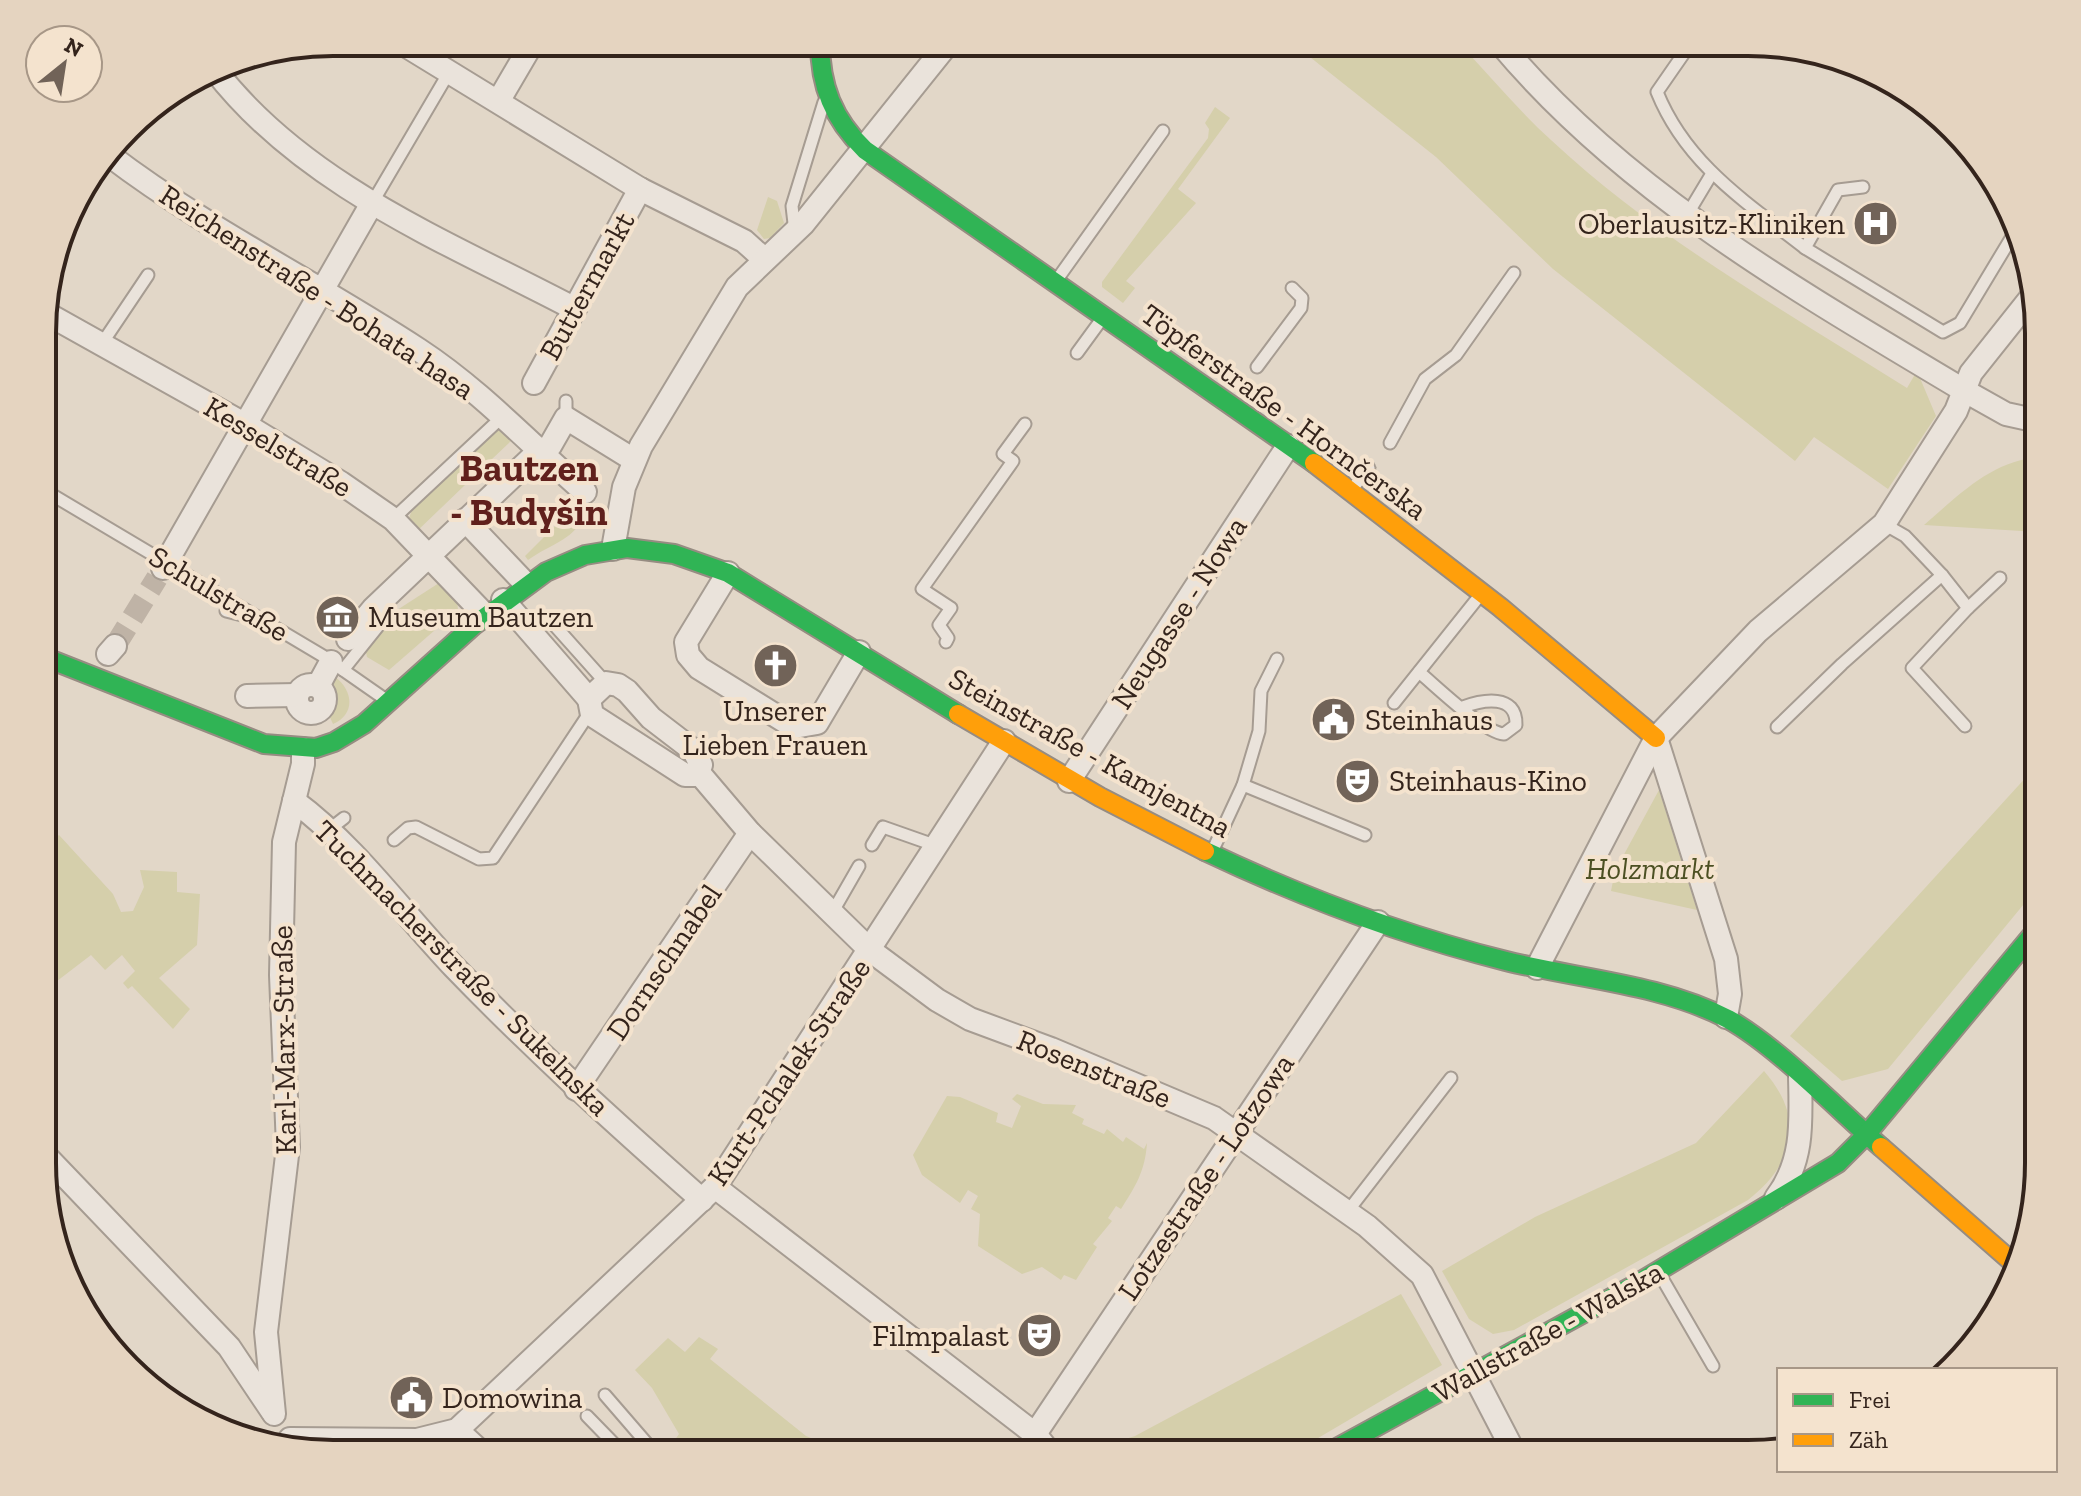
<svg xmlns="http://www.w3.org/2000/svg" width="2081" height="1496" font-family="'Zilla Slab',serif">
<style>
.green{fill:#d5cfab}
.lines{fill:none;stroke-linecap:round;stroke-linejoin:round}
.street-tunnel{stroke:#bfb3a6;stroke-width:22;stroke-dasharray:22 11;stroke-linecap:butt}
.lane-casing{stroke:#a69c92;stroke-width:15}
.street-casing{stroke:#a69c92;stroke-width:26}
.fast-casing{stroke:#968c82;stroke-width:22}
.slow-casing{stroke:#968c82;stroke-width:22}
.lane{stroke:#eae3db;stroke-width:11}
.street{stroke:#eae3db;stroke-width:22}
.fast{stroke:#30b455;stroke-width:18}
.slow{stroke:#ff9f0a;stroke-width:18}
.labels{text-anchor:middle;stroke-width:8;stroke-linejoin:round;paint-order:stroke}
.poi-label{font-size:30px;fill:#34241c;stroke:#f4e3ce;text-anchor:start}
.street-label{font-size:30px;fill:#34241c;stroke:#f4e3ce}
.park-label{font-size:30px;font-style:italic;fill:#4c5023;stroke:#f4e3ce}
.district-label{font-size:38px;font-weight:bold;fill:#60201c;stroke:#f4e3ce}
.rim{fill:none;stroke:#34241c;stroke-width:4}
</style>
<rect width="100%" height="100%" fill="#e2d7c8"/>
<g class="green">
<path d="M1291 42H1458C1489 75 1518 110 1551 140 1657 239 1785 311 1907 388L1917 371 1936 416 1888 489 1814 437 1795 461 1553 269 1436 157Z"/>
<polygon points="1215,107 1230,118 1178,189 1196,203 1126,281 1135,288 1123,303 1102,287 1102,282 1208,138 1209,129 1205,123"/>
<polygon points="768,197 777,201 784,223 770,238 764,239 757,230"/>
<polygon points="499,427 511,441 470,480 475,465 472,452"/>
<polygon points="466,456 468,466 461,480 465,485 415,533 408,521 413,507"/>
<path d="M2038 457V532L1924 525C1959 495 1990 462 2038 457Z"/>
<path d="M581 500 589 509C573 542 555 541 528 560L525 556Z"/>
<polygon points="439,583 457,600 458,610 389,670 367,657 366,652 394,612"/>
<path d="M335 677C353 690 356 714 333 724 325 709 326 692 335 677Z"/>
<polygon points="2038,764 2038,887 1888,1069 1842,1081 1790,1036"/>
<polygon points="1659,790 1697,910 1611,891 1615,871"/>
<polygon points="59,835 113,894 121,912 133,911 144,887 140,870 177,872 177,892 200,894 197,945 159,978 190,1009 173,1029 132,986 128,989 123,983 135,971 122,955 105,970 91,955 44,991 44,847"/>
<path d="M1764 1071C1805 1118 1796 1162 1748 1200L1514 1330 1493 1334 1469 1319 1442 1271 1535 1217 1696 1143Z"/>
<path d="M1017 1094 1043 1104 1076 1105 1072 1113 1084 1119 1082 1124 1104 1134 1107 1129 1123 1142 1126 1137 1144 1149 1147 1143C1145 1172 1135 1187 1121 1209L1116 1206 1108 1218 1112 1221 1093 1244 1097 1247 1076 1280 1064 1275 1061 1280 1042 1267 1022 1274 978 1246 980 1214 971 1209 978 1196 968 1190 960 1203 922 1175 913 1155 947 1096 960 1097 998 1113 996 1122 1012 1128 1021 1106 1012 1099Z"/>
<polygon points="1401,1294 1442,1365 1291,1454 1078,1454 1135,1436"/>
<polygon points="699,1337 718,1349 710,1359 806,1436 849,1454 665,1454 679,1434 652,1388 635,1370 668,1338 685,1352"/>
</g>
<g class="lines">
<polyline class="street-tunnel" points="115,646 157,578"/>
<defs>
<g id="lane">
<path d="M1691 43 1657 92C1686 164 1746 202 1805 248"/>
<polyline points="1927,112 1940,120"/>
<polyline points="1863,187 1838,190 1805,248 1943,332 1960,323 2016,230"/>
<polyline points="371,205 448,74"/>
<polyline points="1687,215 1711,175"/>
<polyline points="795,232 792,206 824,102"/>
<polyline points="1056,281 1163,131"/>
<polyline points="101,345 148,275"/>
<polyline points="1077,353 1104,316"/>
<polyline points="1257,367 1301,308 1302,298 1292,288"/>
<polyline points="566,418 566,401"/>
<polyline points="1390,443 1425,379 1456,355 1514,273"/>
<polyline points="1352,489 1369,468"/>
<polyline points="44,490 323,656 389,702"/>
<polyline points="393,519 501,418"/>
<polyline points="1942,575 1968,608 1912,668 1965,726"/>
<polyline points="1968,608 2000,578"/>
<polyline points="226,611 250,617"/>
<polyline points="548,618 606,683"/>
<polyline points="946,642 948,638 939,625 951,608 922,589 1013,461 1003,454 1025,424"/>
<polyline points="343,670 383,620"/>
<path d="M1419 672C1437 687 1483 732 1504 734L1516 725C1517 693 1482 700 1463 707"/>
<polyline points="1394,703 1481,594"/>
<polyline points="1777,727 1842,664 1942,575 1905,536 1884,524"/>
<polyline points="1243,785 1365,835"/>
<polyline points="330,829 344,818"/>
<polyline points="394,840 408,828 416,827 479,859 493,858 590,712"/>
<polyline points="872,845 883,827 937,846"/>
<polyline points="1211,854 1243,785 1259,731 1261,691 1277,659"/>
<polyline points="832,913 859,866"/>
<polyline points="1348,1211 1451,1078"/>
<polyline points="1659,1273 1713,1366"/>
<polyline points="605,1395 656,1454"/>
<polyline points="587,1416 624,1454"/>
</g>
<g id="street">
<polyline points="400,42 640,189 744,241 763,258"/>
<path d="M1499 42C1625 193 1798 291 1965 391L2006 414 2038 421"/>
<path d="M214 69C304 186 448 242 575 309"/>
<polyline points="499,100 533,42"/>
<path d="M109 155C206 229 317 283 419 350 480 390 530 444 585 492"/>
<polyline points="44,312 246,425 341,483 393,519 486,616"/>
<polyline points="534,383 640,189"/>
<polyline points="465,520 524,582"/>
<polyline points="613,549 624,487 641,446 737,287 803,224 949,42"/>
<polyline points="163,568 371,205"/>
<polyline points="728,573 686,642 688,655 699,668 794,727 817,723 859,652"/>
<polyline points="503,600 589,699"/>
<polyline points="348,639 373,609 539,451 550,446 566,418 634,460"/>
<polyline points="108,654 115,646"/>
<polygon points="606,683 618,685 627,691 651,718 694,751 701,765 697,775 685,775 592,715 589,699"/>
<circle cx="311" cy="699" r="14"/>
<polyline points="318,686 331,662"/>
<polyline points="247,696 297,695"/>
<polyline points="1656,738 1726,959 1730,994 1726,1017"/>
<polyline points="699,773 750,833 871,951 937,1000 970,1019 1051,1049 1214,1118 1367,1226 1422,1275 1515,1454"/>
<polyline points="1069,781 1288,446"/>
<path d="M294 801C355 846 402 912 454 967 533 1049 617 1125 702 1200"/>
<polyline points="1537,968 1656,738 1758,631 1884,524 1956,411 1971,373 2033,295"/>
<polyline points="576,1089 750,833"/>
<polyline points="44,1154 229,1347 272,1411"/>
<polyline points="715,1187 1035,1434 1051,1454"/>
<path d="M1776 1198C1804 1161 1801 1121 1800 1077"/>
<polyline points="274,1414 266,1332 288,1147 281,975 284,842 303,764 303,749"/>
<polyline points="457,1430 482,1453"/>
<polyline points="1035,1434 1378,922"/>
<polyline points="290,1439 417,1440 457,1430 715,1187 1004,741"/>
</g>
<g id="fast">
<path d="M820 42C820 86 833 119 865 150L1314 463"/>
<polyline points="44,657 264,744 316,748 334,742 364,724 473,626 546,572 585,555 627,548 674,554 728,573 958,714"/>
<path d="M1205 851C1302 897 1402 935 1506 961 1579 979 1661 984 1728 1019 1777 1046 1838 1110 1881 1147"/>
<polyline points="1326,1454 1633,1286 1838,1163 1866,1135 2038,928"/>
</g>
<g id="slow">
<polyline points="1314,463 1500,607 1656,738"/>
<polyline points="958,714 1100,797 1205,851"/>
<polyline points="1881,1147 2018,1267"/>
</g>
</defs>
<use href="#lane" class="lane-casing"/>
<use href="#street" class="street-casing"/>
<use href="#fast" class="fast-casing"/>
<use href="#slow" class="slow-casing"/>
<use href="#lane" class="lane"/>
<use href="#street" class="street"/>
<use href="#fast" class="fast"/>
<use href="#slow" class="slow"/>
</g>
<defs>
<symbol id="hospital-disc" viewBox="-11 -11 22 22"><circle r="9.5" fill="#716358" stroke="#f4e3ce"/><path d="M-5-5h3v3.5h4V-5h3V5h-3V1.5h-4V5h-3Z" fill="#fff"/></symbol>
<symbol id="museum-disc" viewBox="-11 -11 22 22"><circle r="9.5" fill="#716358" stroke="#f4e3ce"/><path d="M0-6L6-3V-2H-6V-3ZM-5-1h2V3h-2ZM-1-1h2V3h-2ZM3-1h2V3H3ZM-6 4H6V6H-6Z" fill="#fff"/></symbol>
<symbol id="church-disc" viewBox="-11 -11 22 22"><circle r="9.5" fill="#716358" stroke="#f4e3ce"/><path d="M-1.2-6h2.4v3.5h3.3v2.4h-3.3V6h-2.4V-.1h-3.3v-2.4h3.3Z" fill="#fff"/></symbol>
<symbol id="civic-disc" viewBox="-11 -11 22 22"><circle r="9.5" fill="#716358" stroke="#f4e3ce"/><path d="M-.6-6.5H3V-4.5H.6V-3L4-1V1h2V6H-6V1h2V-1L-.6-3ZM-1.2 2.5V6h2.4V2.5Z" fill="#fff"/></symbol>
<symbol id="theatre-disc" viewBox="-11 -11 22 22"><circle r="9.5" fill="#716358" stroke="#f4e3ce"/><path d="M-5-5.5Q0-4 5-5.5V0Q5 5 0 6Q-5 5-5 0ZM-3.3-2.5H-1v1.5H-3.3ZM1-2.5H3.3v1.5H1ZM-2.8 1Q0 5.5 2.8 1Z" fill="#fff"/></symbol>
</defs>
<g fill-rule="evenodd">
<use href="#hospital-disc" x="1850" y="198" width="51" height="51"/>
<use href="#museum-disc" x="312" y="592" width="51" height="51"/>
<use href="#church-disc" x="750" y="640" width="51" height="51"/>
<use href="#civic-disc" x="1308" y="694" width="51" height="51"/>
<use href="#theatre-disc" x="1332" y="756" width="51" height="51"/>
<use href="#theatre-disc" x="1014" y="1310" width="51" height="51"/>
<use href="#civic-disc" x="386" y="1372" width="51" height="51"/>
</g>
<g class="labels">
<g class="poi-label">
<text x="1845" y="234" text-anchor="end">Oberlausitz-Kliniken</text>
<text x="368" y="627">Museum Bautzen</text>
<text x="775" y="721" text-anchor="middle">Unserer<tspan x="775" dy="34">Lieben Frauen</tspan></text>
<text x="1365" y="730">Steinhaus</text>
<text x="1389" y="791">Steinhaus-Kino</text>
<text x="1009" y="1346" text-anchor="end">Filmpalast</text>
<text x="442" y="1408">Domowina</text>
</g>
<g class="street-label">
<text transform="translate(587 286) rotate(-61)" y="10">Buttermarkt</text>
<text transform="translate(317 292) rotate(33)" y="10">Reichenstraße - Bohata hasa</text>
<text transform="translate(1284 412) rotate(36)" y="10">Töpferstraße - Hornčerska</text>
<text transform="translate(278 447) rotate(31)" y="10">Kesselstraße</text>
<text transform="translate(219 594) rotate(31)" y="10">Schulstraße</text>
<text transform="translate(1179 613) rotate(-57)" y="10">Neugasse - Nowa</text>
<text transform="translate(1090 753) rotate(29)" y="10">Steinstraße - Kamjentna</text>
<text transform="translate(664 962) rotate(-56)" y="10">Dornschnabel</text>
<text transform="translate(462 968) rotate(45)" y="10">Tuchmacherstraße - Sukelnska</text>
<text transform="translate(284 1040) rotate(-91)" y="10">Karl-Marx-Straße</text>
<text transform="translate(1094 1069) rotate(22)" y="10">Rosenstraße</text>
<text transform="translate(789 1072) rotate(-56)" y="10">Kurt-Pchalek-Straße</text>
<text transform="translate(1206 1177) rotate(-56)" y="10">Lotzestraße - Lotzowa</text>
<text transform="translate(1548 1332) rotate(-29)" y="10">Wallstraße - Walska</text>
</g>
<g class="park-label">
<text x="1650" y="879">Holzmarkt</text>
</g>
<g class="district-label">
<text x="529" y="481">Bautzen<tspan x="529" dy="44">- Budyšin</tspan></text>
</g>
</g>
<path d="M0 0H2081V1496H0ZM333 56H1748A277 277 0 0 1 2025 333V1163A277 277 0 0 1 1748 1440H333A277 277 0 0 1 56 1163V333A277 277 0 0 1 333 56Z" fill="#e5d4c0" fill-rule="evenodd"/>
<path class="rim" d="M333 56H1748A277 277 0 0 1 2025 333V1163A277 277 0 0 1 1748 1440H333A277 277 0 0 1 56 1163V333A277 277 0 0 1 333 56Z"/>
<rect x="1777" y="1368" width="280" height="104" fill="#f4e3ce" stroke="#a79787" stroke-width="2"/>
<rect x="1793" y="1394" width="40" height="12" fill="#30b455" stroke="#a79787" stroke-width="2"/>
<text x="1849" y="1408" font-size="24" fill="#34241c">Frei</text>
<rect x="1793" y="1434" width="40" height="12" fill="#ff9f0a" stroke="#a79787" stroke-width="2"/>
<text x="1849" y="1448" font-size="24" fill="#34241c">Zäh</text>
<g transform="translate(64 64) rotate(30)"><circle r="38" fill="#f4e3ce" stroke="#a79787" stroke-width="2"/>
<path d="M0-6L14 30L0 20L-14 30Z" fill="#716358"/>
<text y="-12" font-size="22" font-weight="bold" text-anchor="middle" fill="#34241c">N</text>
</g>
</svg>
